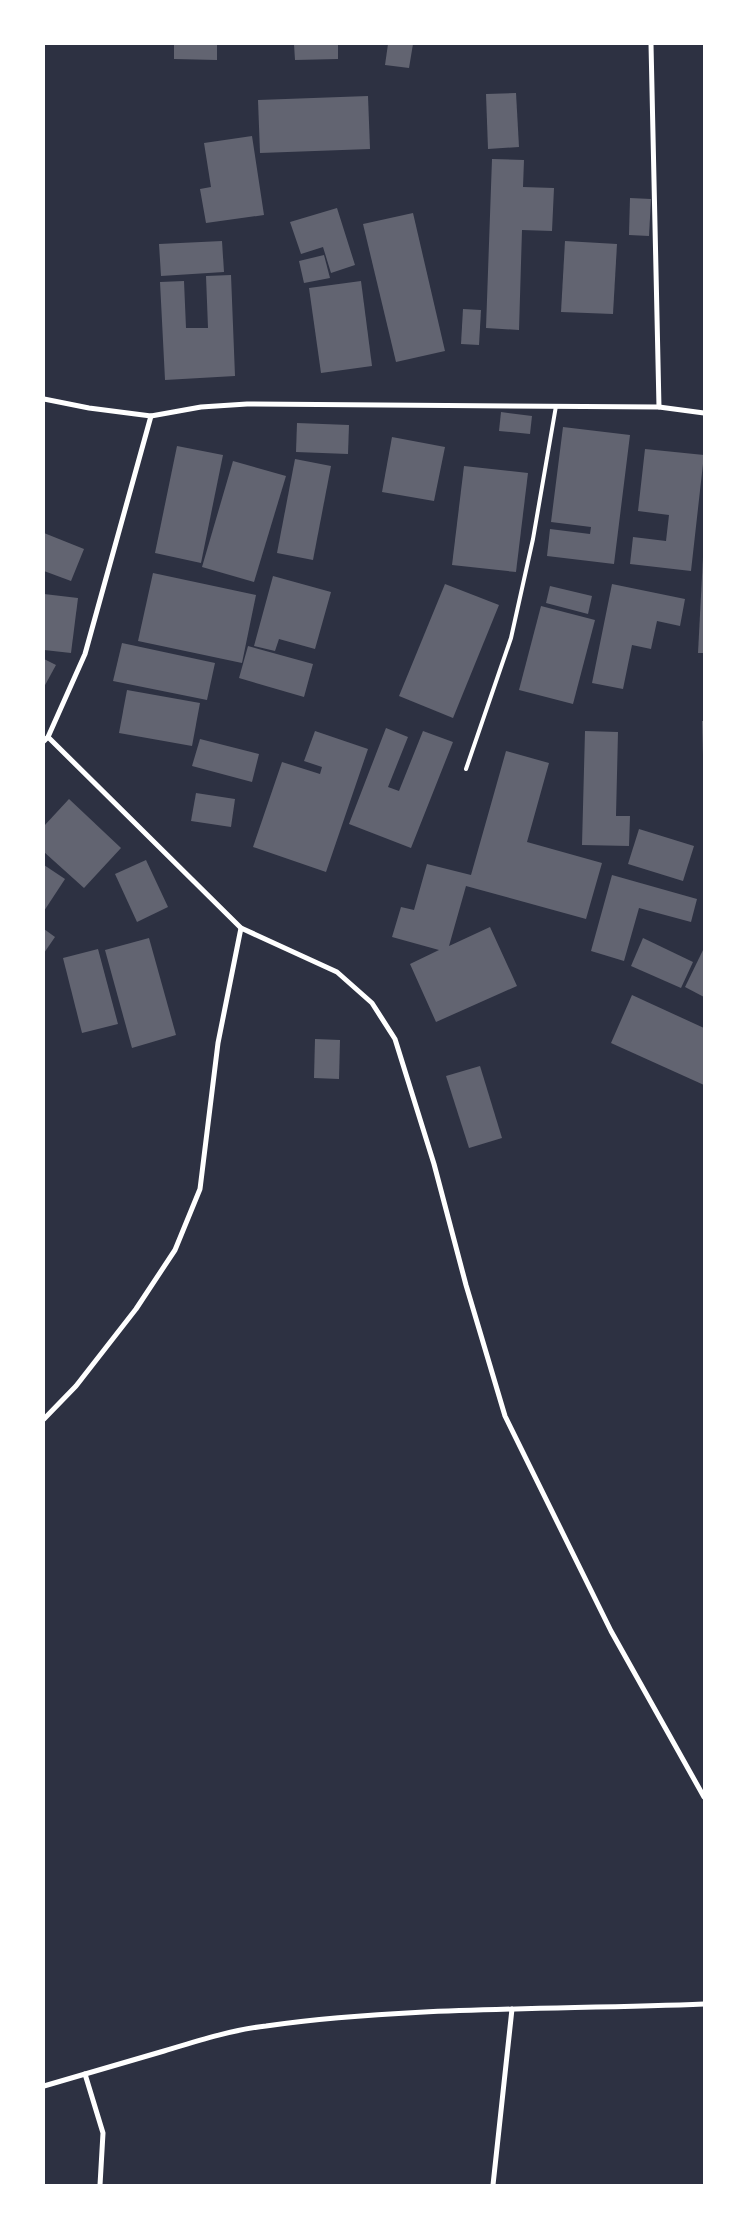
<svg xmlns="http://www.w3.org/2000/svg" width="748" height="2229" font-family="Ubuntu,sans-serif">
<style>
.building{fill:#626471}
.lines{fill:none;stroke-linecap:round;stroke-linejoin:round}
.service{stroke:#fff;stroke-width:4}
.minor{stroke:#fff;stroke-width:5}
</style>
<rect width="100%" height="100%" fill="#2d3142"/>
<g class="building">
<polygon points="174,44 217,44 217,60 174,59"/>
<polygon points="294,44 338,44 338,59 295,60"/>
<polygon points="388,44 413,44 409,68 385,65"/>
<polygon points="516,93 519,147 488,149 486,94"/>
<polygon points="368,96 370,149 260,153 258,100"/>
<polygon points="252,136 264,215 206,223 200,189 211,187 204,143"/>
<polygon points="492,159 524,160 523,187 554,188 552,231 522,230 519,330 486,328"/>
<polygon points="630,198 651,199 649,236 629,235"/>
<polygon points="337,208 355,265 331,273 323,247 301,254 290,222"/>
<polygon points="413,213 445,351 396,362 363,224"/>
<polygon points="222,241 224,272 161,276 159,244"/>
<polygon points="565,241 617,244 613,314 561,312"/>
<polygon points="324,255 330,278 304,283 299,261"/>
<polygon points="231,275 235,376 165,380 160,282 184,281 186,328 208,328 206,276"/>
<polygon points="361,281 372,366 321,373 309,288"/>
<polygon points="463,309 481,310 479,345 461,344"/>
<polygon points="501,412 532,416 530,434 499,431"/>
<polygon points="297,423 349,425 348,454 296,452"/>
<polygon points="563,427 630,435 614,564 547,556 550,529 590,534 591,527 551,522"/>
<polygon points="392,437 445,447 434,501 382,492"/>
<polygon points="177,446 223,455 201,563 155,553"/>
<polygon points="645,449 704,455 691,571 630,564 633,537 666,541 669,515 638,511"/>
<polygon points="295,459 331,466 313,560 277,553"/>
<polygon points="233,461 286,476 254,582 202,567"/>
<polygon points="464,466 528,473 516,572 452,565"/>
<polygon points="44,533 84,549 71,581 44,571"/>
<polygon points="703,557 704,557 704,653 698,653"/>
<polygon points="153,573 256,595 242,663 138,641"/>
<polygon points="273,576 331,592 315,649 279,639 275,651 254,646"/>
<polygon points="445,584 499,605 453,718 399,696"/>
<polygon points="612,584 685,599 680,626 657,621 651,649 632,645 623,689 592,683"/>
<polygon points="550,586 592,596 588,614 546,603"/>
<polygon points="44,594 78,598 71,653 44,650"/>
<polygon points="541,606 595,620 573,704 519,690"/>
<polygon points="122,643 215,663 207,700 113,681"/>
<polygon points="248,646 313,664 304,697 239,678"/>
<polygon points="44,659 56,665 44,687"/>
<polygon points="127,690 200,703 192,746 119,733"/>
<polygon points="702,721 704,721 704,756 703,756"/>
<polygon points="386,728 408,737 388,787 399,791 423,731 453,742 411,848 349,824"/>
<polygon points="315,731 368,749 326,872 253,847 282,762 320,774 322,767 304,761"/>
<polygon points="585,731 618,732 616,816 630,816 629,846 582,845"/>
<polygon points="200,739 259,754 252,782 192,766"/>
<polygon points="506,751 549,763 527,842 602,863 586,919 466,886 449,946 490,927 517,986 436,1022 410,964 439,950 392,937 401,907 414,910 427,864 471,875"/>
<polygon points="196,793 235,799 231,827 191,821"/>
<polygon points="69,799 121,848 84,888 44,852 44,826"/>
<polygon points="639,829 694,846 683,881 628,864"/>
<polygon points="146,860 168,907 137,922 115,874"/>
<polygon points="44,865 65,879 44,911"/>
<polygon points="612,875 697,899 691,922 639,908 624,961 591,951"/>
<polygon points="44,929 55,937 44,953"/>
<polygon points="149,938 176,1035 132,1048 105,950"/>
<polygon points="643,938 693,962 681,988 631,966"/>
<polygon points="704,948 704,997 685,987"/>
<polygon points="98,949 118,1024 82,1033 63,958"/>
<polygon points="632,995 704,1028 704,1085 611,1043"/>
<polygon points="315,1039 340,1040 339,1079 314,1078"/>
<polygon points="480,1066 502,1138 469,1148 446,1076"/>
</g>
<g class="lines">
<polyline class="service" points="466,769 511,638 533,539 556,406"/>
<g class="minor">
<polyline points="651,44 659,407"/>
<polyline points="44,399 89,408 151,416"/>
<polyline points="48,737 241,928 337,972 372,1003 395,1039 434,1164 466,1285 505,1416 611,1631 704,1797"/>
<polyline points="44,741 48,737 85,654 151,416 201,407 247,404 659,407 704,413"/>
<polyline points="44,1419 76,1386 136,1309 175,1250 200,1189 218,1043 241,928"/>
<polyline points="85,2074 103,2133 100,2185"/>
<path d="M44 2086C84 2074 124 2063 164 2051 197 2041 231 2030 266 2026 410 2006 559 2010 704 2004"/>
<polyline points="493,2185 512,2009"/>
</g>
</g>
<rect width="748" height="2229" fill="none" stroke="#ffffff" stroke-width="90"/>
</svg>
